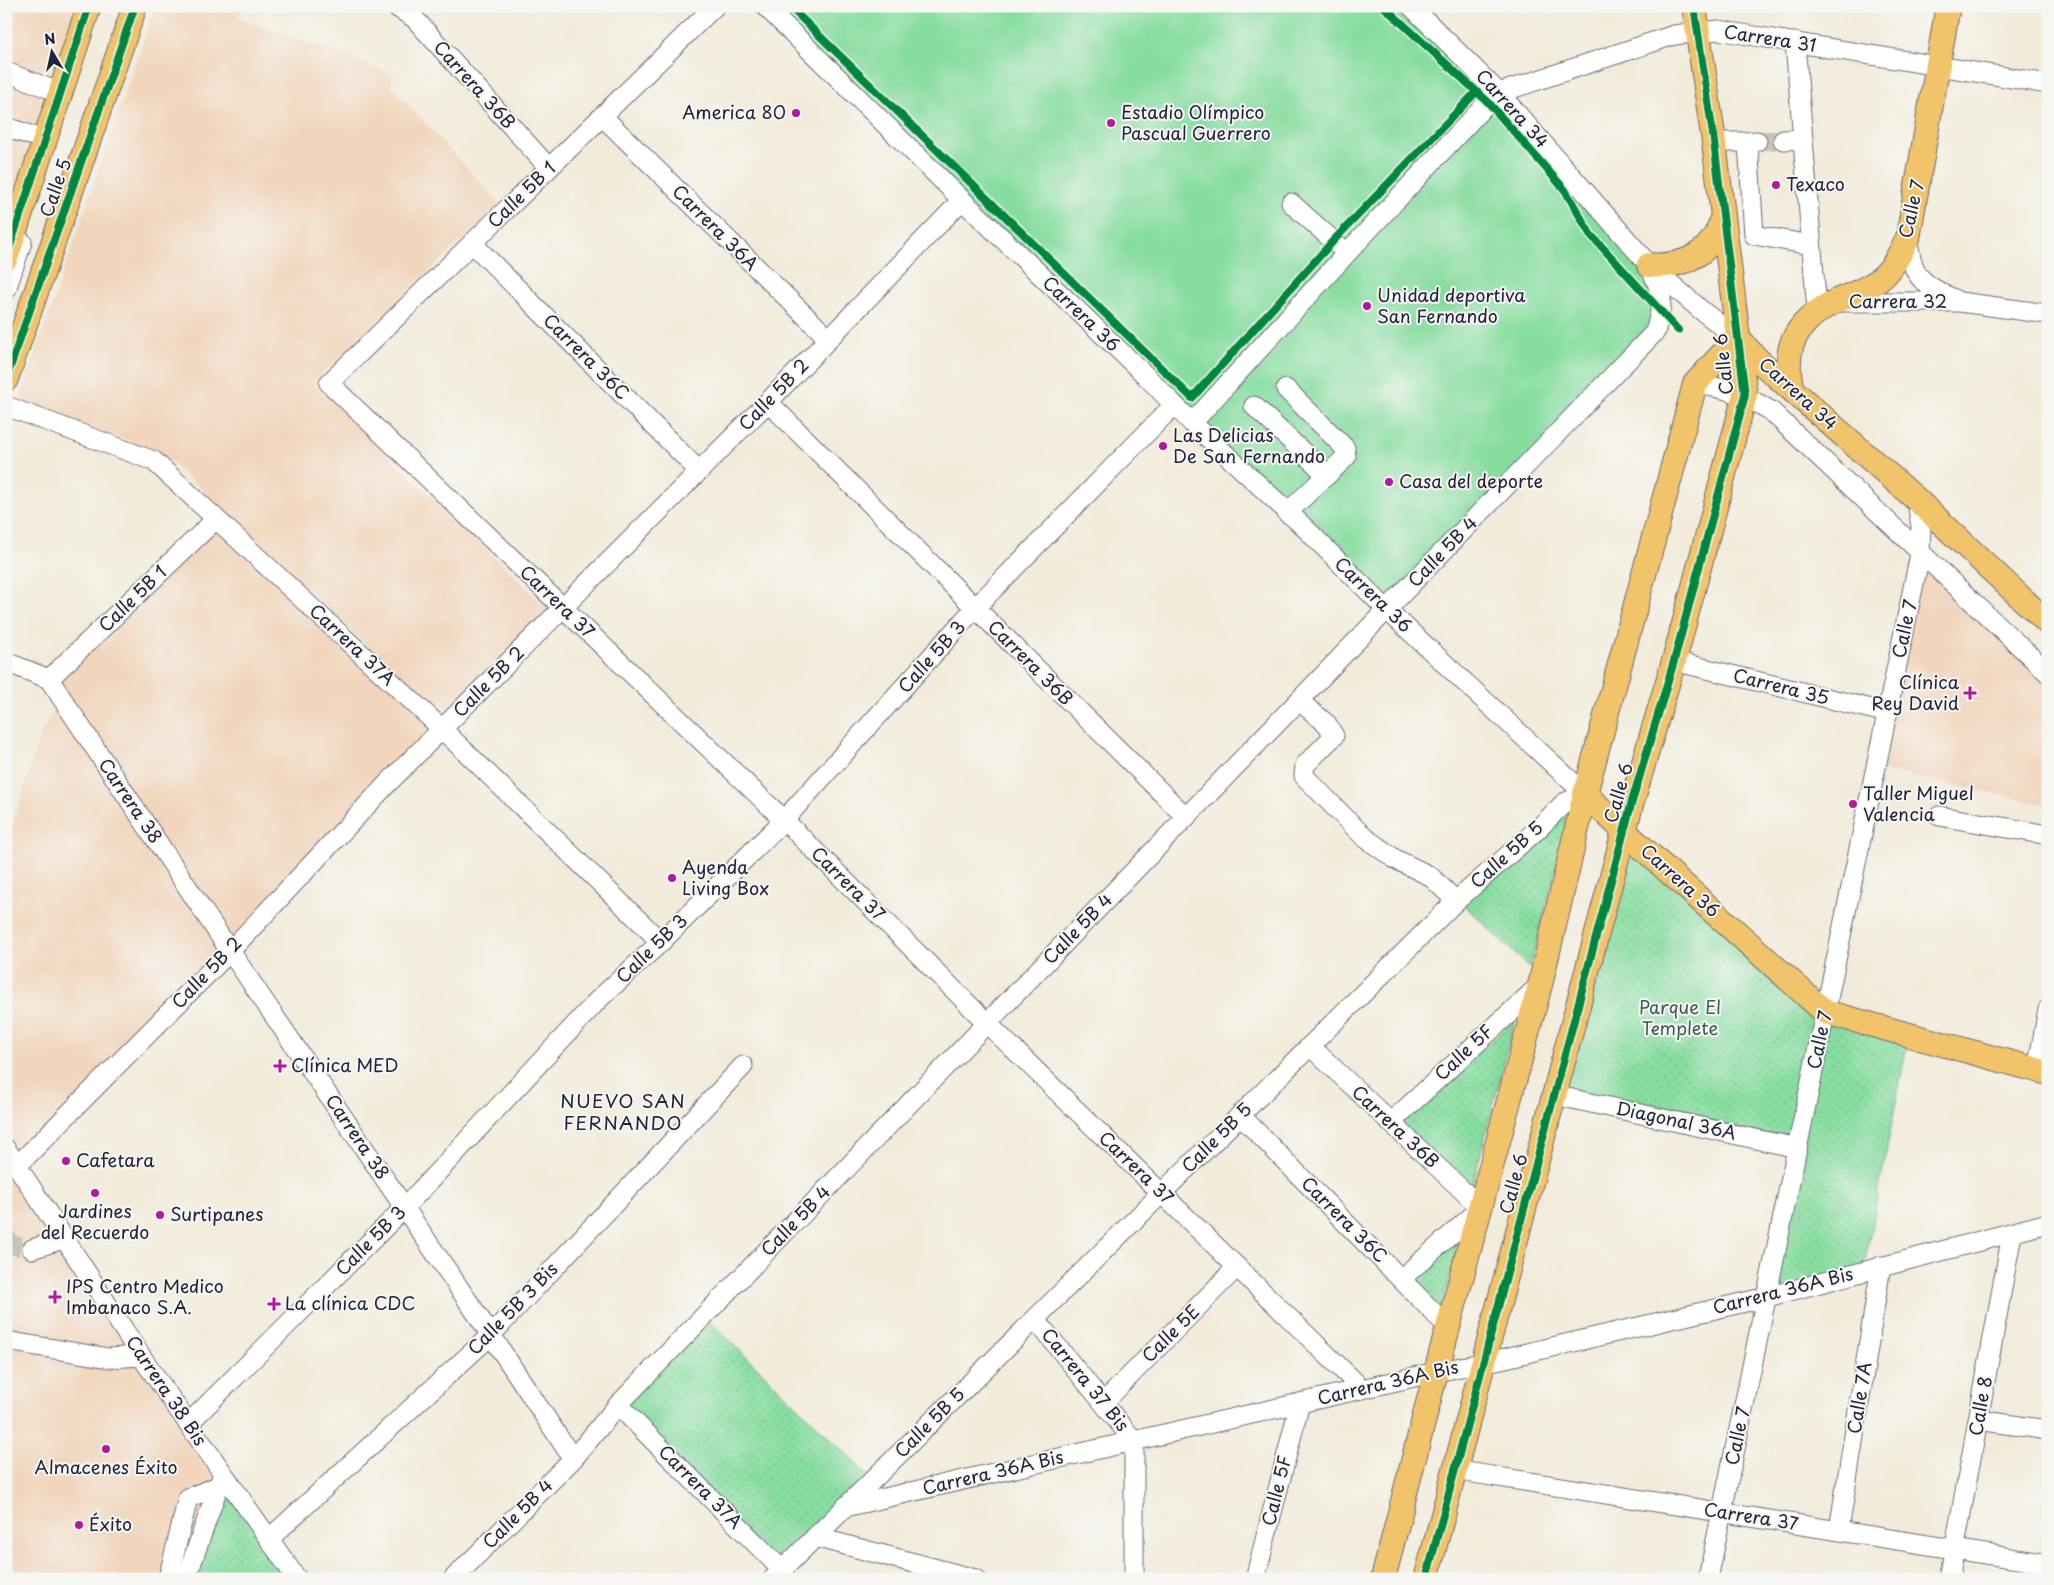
<svg xmlns="http://www.w3.org/2000/svg" width="2054" height="1585" font-family="'Playpen Sans',sans-serif">
<style>
.built{fill:#f1d5bc}
.grass{fill:url(#grass-dots);stroke:#54806e}
.pitch{fill:#87dda0;stroke:#54806e}
.lines{fill:none;stroke-linecap:round;stroke-linejoin:round}
.minor-tunnel{stroke:#c8c3ba;stroke-width:19;stroke-dasharray:19 9;stroke-linecap:butt}
.minor-casing{stroke:#6b6873;stroke-width:21}
.major-casing{stroke:#6b6873;stroke-width:26}
.minor{stroke:#fff;stroke-width:19}
.major{stroke:#f1c36a;stroke-width:24}
.cycleway-casing{stroke:#f6f6f2;stroke-width:11}
.cycleway{stroke:#00873e;stroke-width:8}
.poi-dot{fill:#b5179e;stroke:#f6f6f2;stroke-width:2}
.labels{text-anchor:middle;stroke-width:4;stroke-linejoin:round;paint-order:stroke}
.street-label{font-size:18px;fill:#22223b;stroke:#f6f6f2}
.poi-label{font-size:18px;fill:#22223b;stroke:#f6f6f2;text-anchor:start}
.park-label{font-size:18px;fill:#405a59;stroke:#f6f6f2}
.neighbourhood-label{font-size:19px;letter-spacing:1px;fill:#22223b;stroke:#f6f6f2}
</style>
<defs>
<pattern id="grass-dots" width="8" height="8" patternUnits="userSpaceOnUse" patternTransform="scale(1.25)"><rect width="8" height="8" fill="#87dda0"/><path d="M2 2h.1M6 6h.1" fill="none" stroke="#74bd8b" stroke-width="1.8" stroke-linecap="round"/></pattern>
</defs>
<rect width="100%" height="100%" fill="#f6f6f2"/>
<filter id="ink" filterUnits="userSpaceOnUse"><feTurbulence type="fractalNoise" baseFrequency=".02" numOctaves="2"/><feDisplacementMap in="SourceGraphic" scale="10" xChannelSelector="R" yChannelSelector="G"/><feConvolveMatrix kernelMatrix="1 2 1 2 8 2 1 2 1" color-interpolation-filters="sRGB"/></filter>
<filter id="wash" filterUnits="userSpaceOnUse"><feTurbulence type="fractalNoise" baseFrequency=".0096" numOctaves="4" result="noise"/><feDisplacementMap in="SourceGraphic" scale="20" xChannelSelector="R" yChannelSelector="G"/><feGaussianBlur stdDeviation="1.12" result="paint"/><feColorMatrix in="noise" values="0 0 0 0 0 0 0 0 0 0 0 0 0 0 0 0 0 1.4 0 .05"/><feComposite in="paint" operator="in"/></filter>
<g filter="url(#wash)">
<rect width="100%" height="100%" fill="#f2ebda"/>
<g class="built">
<polygon points="6,6 89,6 6,258"/>
<polygon points="155,6 243,6 238,18 393,74 391,86 500,204 312,383 549,609 440,716 225,511 161,453 19,401"/>
<polygon points="216,519 442,729 18,1165 223,1473 186,1579 6,1579 6,846 41,732 62,699 49,679"/>
<polygon points="1920,554 2048,673 2048,805 1876,769"/>
</g>
<g class="grass">
<polygon points="1560,814 1569,820 1530,968 1460,901"/>
<polygon points="1624,830 1825,1012 1909,1035 1863,1271 1767,1297 1797,1148 1554,1095"/>
<polygon points="1515,1020 1472,1187 1394,1123"/>
<polygon points="1463,1230 1439,1315 1406,1278"/>
<polygon points="704,1316 873,1480 782,1570 618,1405"/>
<polygon points="223,1473 297,1579 186,1579"/>
</g>
<polygon class="pitch" points="765,6 1411,6 1649,265 1661,311 1387,610"/>
</g>
<g filter="url(#ink)">
<g class="lines">
<g class="minor-tunnel">
<polyline points="1757,141 1783,140"/>
<polyline points="6,1237 12,1245 32,1249"/>
</g>
<defs>
<g id="minor">
<polyline points="395,6 414,18 549,168"/>
<polyline points="715,6 329,383 784,820 987,1023 1362,1389"/>
<polyline points="765,6 962,200 1145,375 1192,423 1304,527 1387,610 1585,794 1564,803 1539,828 1456,901 773,1579"/>
<polyline points="1411,6 1499,93 1649,265 1701,310 1737,338"/>
<polyline points="1795,42 1817,311"/>
<polyline points="6,72 61,93"/>
<polyline points="602,116 829,339"/>
<polyline points="6,127 45,140"/>
<polyline points="1783,140 1803,139"/>
<polyline points="1757,141 1748,142 1754,235 1811,245"/>
<polyline points="1714,142 1748,142"/>
<polyline points="1291,203 1347,253"/>
<path d="M1908 238C1911 276 1921 284 1954 299"/>
<polyline points="472,243 699,471"/>
<polyline points="6,290 22,242"/>
<polyline points="1840,302 1960,302 2048,314"/>
<path d="M1695 384C1728 388 1743 394 1771 411L2048 673"/>
<polyline points="1286,389 1345,448 1346,457 1287,513"/>
<polyline points="768,402 1186,817"/>
<polyline points="6,406 154,461 442,729 661,942"/>
<polyline points="1254,406 1327,475"/>
<polyline points="1192,423 1347,253 1488,102 1499,93 1674,35 1718,30 2048,84"/>
<polyline points="1674,661 1888,713"/>
<polyline points="6,662 49,679 230,951 491,1335 573,1459"/>
<polyline points="49,679 216,519"/>
<polyline points="1299,701 1327,724 1334,736 1305,765 1304,776 1364,837 1395,859 1430,876 1456,901"/>
<polyline points="1939,816 2048,835"/>
<polyline points="1310,1046 1481,1208 1402,1278"/>
<polyline points="2037,1070 2048,1009"/>
<polyline points="1554,1095 1797,1148"/>
<polyline points="1240,1115 1440,1319 1449,1326"/>
<polyline points="1390,1123 1540,985"/>
<polyline points="6,1149 141,1356 297,1579"/>
<polyline points="18,1165 230,951 388,783 768,402 962,200"/>
<polyline points="32,1249 66,1238"/>
<polyline points="1035,1319 1134,1441 1134,1579"/>
<polyline points="6,1341 109,1358 141,1356"/>
<polyline points="1104,1402 1237,1267"/>
<polyline points="618,1405 782,1570"/>
<polyline points="1978,1420 2048,1430"/>
<polyline points="188,1424 405,1207 600,998 661,942 784,820 975,608 1174,405"/>
<polyline points="1454,1470 2048,1564"/>
<polyline points="845,1507 1436,1372 1501,1359 1767,1297 2048,1223"/>
<polyline points="1839,1530 1881,1266"/>
<polyline points="815,1537 975,1579"/>
<polyline points="270,1538 491,1335 743,1066"/>
<polyline points="168,1579 188,1498 218,1486"/>
<polyline points="186,1579 221,1479"/>
<path d="M453 1579 573 1459 618 1405 1655 332C1664 301 1664 295 1649 265"/>
<polyline points="1255,1579 1300,1403"/>
<polyline points="1708,1579 1920,554 1921,527 1917,500"/>
<polyline points="1949,1579 2012,1234"/>
</g>
<g id="major">
<polyline points="6,258 89,6"/>
<path d="M1649 265C1684 268 1714 253 1722 218"/>
<polyline points="1737,338 1758,360 1917,500 2048,623"/>
<polyline points="6,379 135,6"/>
<path d="M1791 388C1790 379 1788 370 1789 361 1789 333 1812 312 1836 301 1851 295 1867 290 1880 279 1893 269 1900 253 1908 238L1948 6"/>
<polyline points="1585,794 1637,843 1825,1012 2048,1073"/>
<polyline points="1383,1579 1436,1372 1540,985 1585,794 1695,384 1737,338"/>
<polyline points="1426,1579 1631,805 1674,661 1745,395 1714,142 1694,6"/>
</g>
</defs>
<use href="#minor" class="minor-casing"/>
<use href="#major" class="major-casing"/>
<use href="#minor" class="minor"/>
<use href="#major" class="major"/>
<defs>
<g id="cycleway">
<polyline points="789,6 1192,398 1334,240 1476,92"/>
<polyline points="1383,6 1488,102 1565,190 1590,234 1678,330"/>
<polyline points="6,258 89,6"/>
<polyline points="6,379 135,6"/>
<polyline points="1426,1579 1631,805 1674,661 1745,395 1714,142 1694,6"/>
</g>
</defs>
<use href="#cycleway" class="cycleway-casing"/>
<use href="#cycleway" class="cycleway"/>
</g>
</g>
<g class="poi-dot">
<circle cx="796" cy="113" r="5"/>
<circle cx="1111" cy="123" r="5"/>
<circle cx="1776" cy="185" r="5"/>
<circle cx="1367" cy="306" r="5"/>
<circle cx="1163" cy="446" r="5"/>
<circle cx="1389" cy="482" r="5"/>
<path d="M1967.5 685.5h5v5h5v5h-5v5h-5v-5h-5v-5h5z"/>
<circle cx="1853" cy="804" r="5"/>
<circle cx="672" cy="878" r="5"/>
<path d="M277.5 1058.5h5v5h5v5h-5v5h-5v-5h-5v-5h5z"/>
<circle cx="66" cy="1161" r="5"/>
<circle cx="95" cy="1193" r="5"/>
<circle cx="160" cy="1215" r="5"/>
<path d="M52.5 1289.5h5v5h5v5h-5v5h-5v-5h-5v-5h5z"/>
<path d="M271.5 1296.5h5v5h5v5h-5v5h-5v-5h-5v-5h5z"/>
<circle cx="106" cy="1449" r="5"/>
<circle cx="79" cy="1525" r="5"/>
</g>
<g class="labels">
<g class="street-label">
<text transform="translate(1770 39) rotate(9)" y="6">Carrera 31</text>
<text transform="translate(474 85) rotate(48)" y="6">Carrera 36B</text>
<text transform="translate(1512 109) rotate(48)" y="6">Carrera 34</text>
<text transform="translate(56 188) rotate(-71)" y="6">Calle 5</text>
<text transform="translate(522 195) rotate(-44)" y="6">Calle 5B 1</text>
<text transform="translate(1912 209) rotate(-77)" y="6">Calle 7</text>
<text transform="translate(715 228) rotate(45)" y="6">Carrera 36A</text>
<text x="1898" y="308">Carrera 32</text>
<text transform="translate(1081 314) rotate(44)" y="6">Carrera 36</text>
<text transform="translate(586 357) rotate(45)" y="6">Carrera 36C</text>
<text transform="translate(1724 364) rotate(-96)" y="6">Calle 6</text>
<text transform="translate(1798 394) rotate(42)" y="6">Carrera 34</text>
<text transform="translate(774 395) rotate(-46)" y="6">Calle 5B 2</text>
<text transform="translate(1443 552) rotate(-46)" y="6">Calle 5B 4</text>
<text transform="translate(1373 595) rotate(44)" y="6">Carrera 36</text>
<text transform="translate(133 599) rotate(-44)" y="6">Calle 5B 1</text>
<text transform="translate(557 602) rotate(44)" y="6">Carrera 37</text>
<text transform="translate(1905 629) rotate(-78)" y="6">Calle 7</text>
<text transform="translate(352 645) rotate(43)" y="6">Carrera 37A</text>
<text transform="translate(932 657) rotate(-48)" y="6">Calle 5B 3</text>
<text transform="translate(1030 663) rotate(45)" y="6">Carrera 36B</text>
<text transform="translate(489 682) rotate(-45)" y="6">Calle 5B 2</text>
<text transform="translate(1781 687) rotate(14)" y="6">Carrera 35</text>
<text transform="translate(1619 793) rotate(-74)" y="6">Calle 6</text>
<text transform="translate(130 801) rotate(56)" y="6">Carrera 38</text>
<text transform="translate(1507 855) rotate(-42)" y="6">Calle 5B 5</text>
<text transform="translate(1680 881) rotate(42)" y="6">Carrera 36</text>
<text transform="translate(848 884) rotate(45)" y="6">Carrera 37</text>
<text transform="translate(1078 929) rotate(-46)" y="6">Calle 5B 4</text>
<text transform="translate(652 949) rotate(-44)" y="6">Calle 5B 3</text>
<text transform="translate(207 973) rotate(-46)" y="6">Calle 5B 2</text>
<text transform="translate(1820 1040) rotate(-78)" y="6">Calle 7</text>
<text transform="translate(1464 1053) rotate(-43)" y="6">Calle 5F</text>
<text transform="translate(1676 1121) rotate(12)" y="6">Diagonal 36A</text>
<text transform="translate(1395 1127) rotate(43)" y="6">Carrera 36B</text>
<text transform="translate(357 1137) rotate(56)" y="6">Carrera 38</text>
<text transform="translate(1217 1138) rotate(-45)" y="6">Calle 5B 5</text>
<text transform="translate(1136 1168) rotate(44)" y="6">Carrera 37</text>
<text transform="translate(1514 1184) rotate(-75)" y="6">Calle 6</text>
<text transform="translate(1344 1220) rotate(45)" y="6">Carrera 36C</text>
<text transform="translate(796 1221) rotate(-46)" y="6">Calle 5B 4</text>
<text transform="translate(371 1241) rotate(-45)" y="6">Calle 5B 3</text>
<text transform="translate(1783 1291) rotate(-14)" y="6">Carrera 36A Bis</text>
<text transform="translate(513 1309) rotate(-46)" y="6">Calle 5B 3 Bis</text>
<text transform="translate(1171 1334) rotate(-45)" y="6">Calle 5E</text>
<text transform="translate(1085 1380) rotate(51)" y="6">Carrera 37 Bis</text>
<text transform="translate(1388 1383) rotate(-13)" y="6">Carrera 36A Bis</text>
<text transform="translate(166 1391) rotate(56)" y="6">Carrera 38 Bis</text>
<text transform="translate(1860 1398) rotate(-81)" y="6">Calle 7A</text>
<text transform="translate(1981 1406) rotate(-80)" y="6">Calle 8</text>
<text transform="translate(930 1423) rotate(-45)" y="6">Calle 5B 5</text>
<text transform="translate(1738 1436) rotate(-78)" y="6">Calle 7</text>
<text transform="translate(993 1473) rotate(-13)" y="6">Carrera 36A Bis</text>
<text transform="translate(700 1487) rotate(45)" y="6">Carrera 37A</text>
<text transform="translate(1277 1491) rotate(-76)" y="6">Calle 5F</text>
<text transform="translate(518 1514) rotate(-45)" y="6">Calle 5B 4</text>
<text transform="translate(1751 1517) rotate(9)" y="6">Carrera 37</text>
</g>
<g class="poi-label">
<text x="786" y="119" text-anchor="end">America 80</text>
<text x="1121" y="119">Estadio Olímpico<tspan x="1121" dy="21">Pascual Guerrero</tspan></text>
<text x="1786" y="191">Texaco</text>
<text x="1377" y="302">Unidad deportiva<tspan x="1377" dy="21">San Fernando</tspan></text>
<text x="1173" y="442">Las Delicias<tspan x="1173" dy="21">De San Fernando</tspan></text>
<text x="1399" y="488">Casa del deporte</text>
<text x="1959" y="689" text-anchor="end">Clínica<tspan x="1959" dy="21">Rey David</tspan></text>
<text x="1863" y="800">Taller Miguel<tspan x="1863" dy="21">Valencia</tspan></text>
<text x="682" y="874">Ayenda<tspan x="682" dy="21">Living Box</tspan></text>
<text x="291" y="1072">Clínica MED</text>
<text x="76" y="1167">Cafetara</text>
<text x="95" y="1218" text-anchor="middle">Jardines<tspan x="95" dy="21">del Recuerdo</tspan></text>
<text x="170" y="1221">Surtipanes</text>
<text x="66" y="1293">IPS Centro Medico<tspan x="66" dy="21">Imbanaco S.A.</tspan></text>
<text x="285" y="1310">La clínica CDC</text>
<text x="106" y="1474" text-anchor="middle">Almacenes Éxito</text>
<text x="89" y="1531">Éxito</text>
</g>
<g class="park-label">
<text x="1680" y="1014">Parque El<tspan x="1680" dy="21">Templete</tspan></text>
</g>
<g class="neighbourhood-label">
<text x="623" y="1108">NUEVO SAN<tspan x="623" dy="22">FERNANDO</tspan></text>
</g>
</g>
<rect width="2054" height="1585" fill="none" stroke="#f6f6f2" stroke-width="25"/>
<g transform="translate(52 52) rotate(351)" stroke="#f6f6f2" stroke-width="4" paint-order="stroke">
<path d="M0-4L9 19L0 12L-9 19Z" fill="#22223b"/>
<text y="-8" font-size="14" font-weight="bold" text-anchor="middle" fill="#22223b">N</text>
</g>
</svg>
